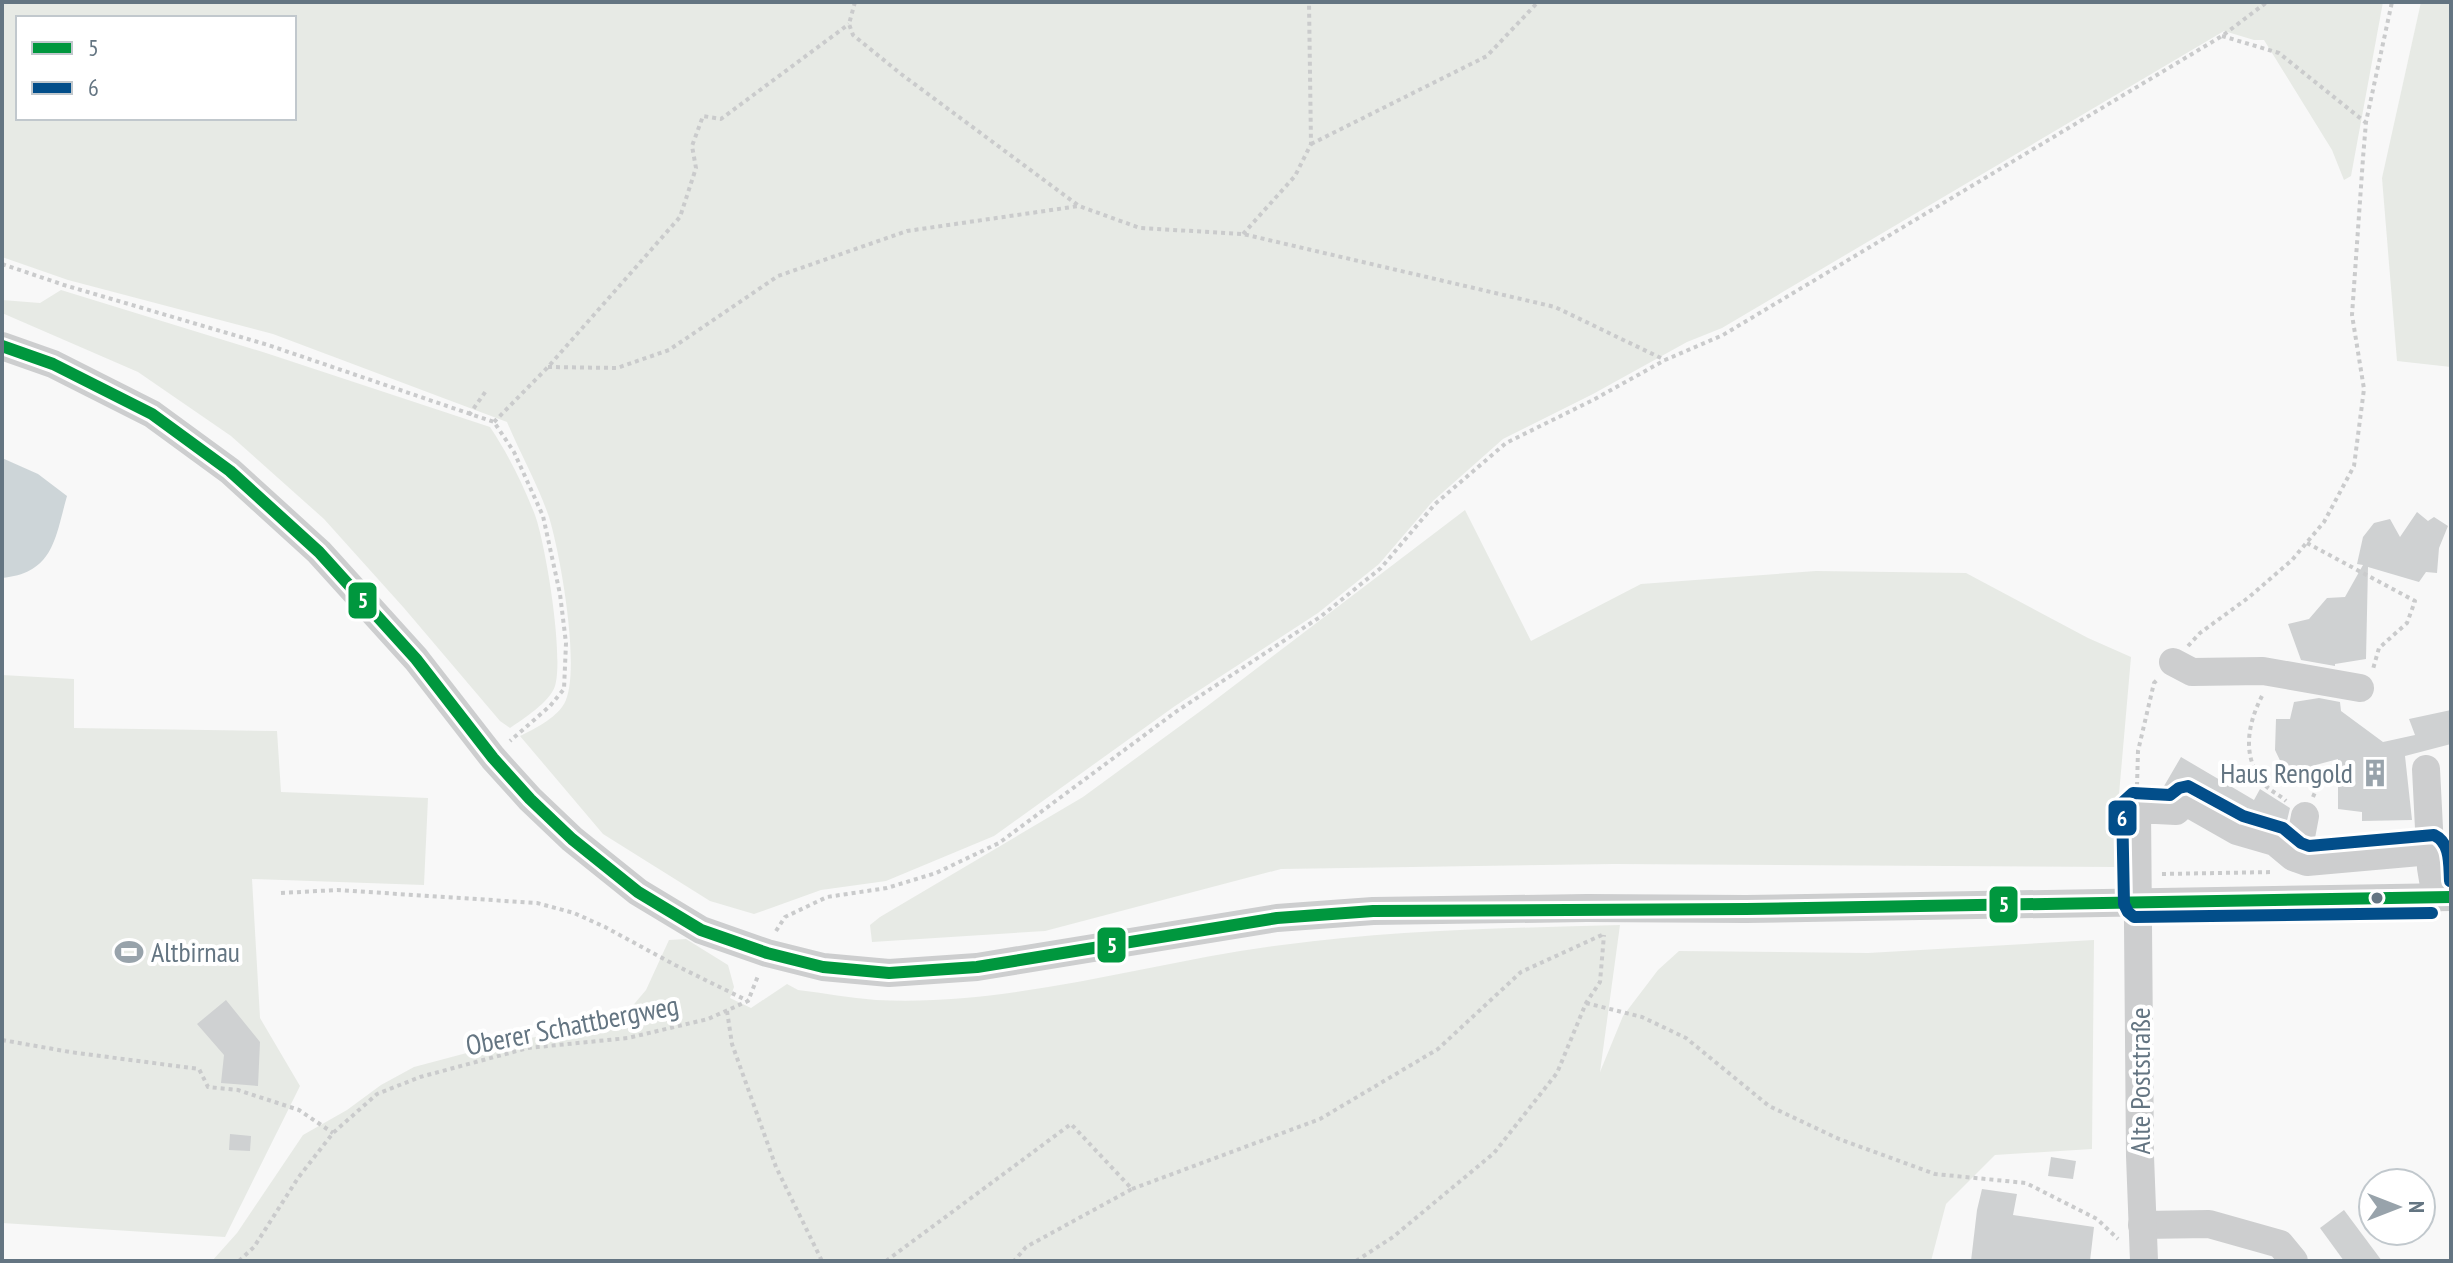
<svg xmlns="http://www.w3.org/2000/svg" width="2453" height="1263" font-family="'PT Sans Narrow',sans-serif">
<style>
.green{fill:#e7eae5;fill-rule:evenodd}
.water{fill:#cdd5d8}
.building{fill:#cfd1d2}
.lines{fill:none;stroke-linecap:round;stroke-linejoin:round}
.path{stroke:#cacbcc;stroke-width:4;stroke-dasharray:4 4;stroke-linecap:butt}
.minor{stroke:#cdcecf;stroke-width:28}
.bus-1-casing{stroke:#fff;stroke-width:18}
.bus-2-casing{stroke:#fff;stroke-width:18}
.bus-1{stroke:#00973e;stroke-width:12}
.bus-2{stroke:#024e8a;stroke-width:12}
.bus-dot{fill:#647582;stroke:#fff;stroke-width:3}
.labels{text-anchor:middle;stroke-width:8;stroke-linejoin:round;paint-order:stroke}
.poi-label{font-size:28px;fill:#647582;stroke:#fff;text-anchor:end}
.street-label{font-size:28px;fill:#647582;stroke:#fff}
.line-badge{stroke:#fff;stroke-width:3}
.badge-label{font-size:22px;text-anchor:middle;font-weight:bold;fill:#fff}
</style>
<rect width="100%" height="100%" fill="#f8f8f8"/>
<g class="green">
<path d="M2 2H2383L2351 176 2344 180 2332 150 2264 40H2254L2224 31 1722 328 1687 342 1593 394 1503 439 1433 501 1379 564 1318 613 1175 706 994 836 886 881 821 890 754 914 710 901 603 834 520 736C534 729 555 719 564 704 582 673 560 553 549 517 538 485 520 453 507 422L273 334 68 280 2 257ZM18 18H294V118H18Z"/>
<polygon points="2421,2 2451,2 2451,367 2397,361 2382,178"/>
<path d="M61 290 266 353 490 427C508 454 523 484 535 515 546 546 564 656 555 686 550 702 523 719 510 728L500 721 404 608 324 519 231 436 138 372 2 313V300L40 303Z"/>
<polygon points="1465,510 1531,641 1641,584 1816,571 1966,573 2088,638 2131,657 2115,840 2115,867 1614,864 1281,869 1045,931 872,942 870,925 880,917 1083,797 1206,707"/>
<polygon points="2,675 74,679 74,728 277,731 281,792 428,798 424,885 252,879 260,1018 300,1086 225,1237 2,1223"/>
<path d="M1620 925 1600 1072 1623 1016 1658 970 1679 951 1868 953 2094 940 2092 1149 1995 1155 1946 1204 1931 1261H212L237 1233 303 1135 347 1110 381 1085 414 1067 508 1042 619 1022 646 990 669 940 686 939 728 965 734 987 730 998 751 1008 787 984 798 990C824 993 850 998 876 1000 1013 1007 1148 962 1282 945 1395 930 1507 928 1620 925Z"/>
</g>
<path class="water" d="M2 458 38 474 67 496C55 538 54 573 2 578Z"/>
<g class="building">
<polygon points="2417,512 2428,521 2434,517 2448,526 2439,548 2437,573 2426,572 2419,582 2368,567 2366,659 2335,664 2335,666 2301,660 2288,624 2309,619 2327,598 2345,597 2363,565 2357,564 2363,537 2374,523 2390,519 2400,537"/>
<polygon points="2319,698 2340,702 2341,711 2383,742 2415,735 2409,719 2451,710 2451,744 2405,756 2412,820 2362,821 2362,812 2338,809 2338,759 2286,773 2275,750 2276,719 2290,719 2294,702"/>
<polygon points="2181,757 2254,800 2260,789 2290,808 2285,829 2243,815 2194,787 2183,785 2170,794 2160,793"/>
<polygon points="226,1000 260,1042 258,1086 221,1083 224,1055 197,1024"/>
<polygon points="230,1134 251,1136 250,1151 229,1150"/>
<polygon points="2051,1157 2076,1161 2073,1179 2048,1176"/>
<polygon points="1982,1189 2017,1194 2013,1215 2094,1227 2090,1261 1971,1261 1977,1210"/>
<polygon points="2344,1210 2382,1261 2344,1261 2320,1228"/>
</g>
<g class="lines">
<g class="path">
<polyline points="855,2 849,24 853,35 901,74 1079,206 1140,228 1243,234 1555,307 1665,360"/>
<polyline points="2222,36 2279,53 2365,122"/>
<polyline points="1311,144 1487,56 1538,2"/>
<polyline points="1243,234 1295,176 1311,144 1309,2"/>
<polyline points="2,264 64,285 268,345 494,422 514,452 543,516 560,594 566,643 564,689 550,706 510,741"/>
<polyline points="548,367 617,368 669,350 778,276 907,231 1079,206"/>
<polyline points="469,415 486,391"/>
<polyline points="494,422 548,367 680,217 696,168 692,146 703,116 721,119 849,24"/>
<polyline points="2307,543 2415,601 2407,623 2379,648 2373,669"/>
<polyline points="2188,646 2200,633 2248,598 2292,560 2324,522 2354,466 2364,389 2352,315 2363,158 2366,122 2392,2"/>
<path d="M2262 696C2247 725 2241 759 2266 786 2272 792 2280 795 2286 801"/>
<polyline points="2137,786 2138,751 2154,683 2158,679"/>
<path d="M2313 797C2318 784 2328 772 2341 768"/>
<polyline points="2162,874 2273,872"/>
<polyline points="281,893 337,890 537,903 574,913 605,927 675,965 748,1001"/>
<polyline points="776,931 785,917 827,897 887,888 936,873 999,843 1177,711 1320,617 1381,568 1435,504 1506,443 1593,400 1665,360 1723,335 2222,36 2267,2"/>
<polyline points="1586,1003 1642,1017 1686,1038 1769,1106 1839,1139 1935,1174 2026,1183 2097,1219 2118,1239"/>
<polyline points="727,1011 732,1044 776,1167 822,1261"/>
<polyline points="2,1040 70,1052 199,1069 208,1087 238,1090 299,1110 333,1133"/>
<polyline points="1132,1189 1320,1119 1438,1049 1521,972 1604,934"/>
<polyline points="239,1261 254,1247 298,1178 333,1133 377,1094 420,1077 528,1048 628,1038 708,1019 748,1001 758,976"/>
<polyline points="886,1261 1071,1124 1132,1189 1026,1247 1014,1261"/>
<polyline points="1356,1261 1393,1237 1494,1153 1557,1073 1586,1003 1600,982 1604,935"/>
</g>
<g class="minor">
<polyline points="2,346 53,364 152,414 230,471 319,552 416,659 493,758 530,799 572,839 638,892 701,930 767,953 823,967 889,973 977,967 1277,918 1373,911 1587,908 1746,909 2451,897"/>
<polyline points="2173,662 2192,672 2263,671 2360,688"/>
<polyline points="2426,769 2431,868 2436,898"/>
<polyline points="2297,858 2305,816"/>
<polyline points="2142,1225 2209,1224 2280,1244 2294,1261"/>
<polyline points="2144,1261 2140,1156 2137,809 2176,811 2186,802 2237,831 2275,842 2293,857 2307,862 2442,850"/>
</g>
<defs>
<polyline id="bus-1" points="2,346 53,364 152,414 230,471 319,552 416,659 493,758 530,799 572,839 638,892 701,930 767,953 823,967 889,973 977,967 1277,918 1373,911 1746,909 2451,897"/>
<path id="bus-2" d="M2432 913 2134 917 2128 912 2124 904 2122 803 2133 793 2170 795 2179 788 2188 786 2243 816 2283 828 2301 843 2309 846 2434 835C2451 843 2449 864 2450 881"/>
</defs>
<use href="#bus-1" class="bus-1-casing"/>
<use href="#bus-2" class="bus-2-casing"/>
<use href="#bus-1" class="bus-1"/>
<use href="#bus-2" class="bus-2"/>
</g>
<defs>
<symbol id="building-bare" viewBox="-9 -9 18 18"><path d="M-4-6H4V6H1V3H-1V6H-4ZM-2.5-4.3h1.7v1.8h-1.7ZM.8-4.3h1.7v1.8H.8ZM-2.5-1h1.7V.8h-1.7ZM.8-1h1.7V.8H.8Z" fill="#98a3ab" stroke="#fff" stroke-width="2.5" paint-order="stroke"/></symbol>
<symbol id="stadium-bare" viewBox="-9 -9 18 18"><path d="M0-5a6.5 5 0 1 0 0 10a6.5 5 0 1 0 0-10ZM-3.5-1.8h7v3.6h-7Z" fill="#98a3ab" stroke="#fff" stroke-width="2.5" paint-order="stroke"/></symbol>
</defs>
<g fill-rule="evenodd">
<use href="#building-bare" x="2355" y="753" width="40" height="40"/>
<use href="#stadium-bare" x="109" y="932" width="40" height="40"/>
</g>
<circle class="bus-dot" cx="2377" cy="898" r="7"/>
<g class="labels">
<g class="poi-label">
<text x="2353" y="783">Haus Rengold</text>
<text x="151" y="962" text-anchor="start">Altbirnau</text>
</g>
<g class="street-label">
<text transform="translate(572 1025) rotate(-11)" y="10">Oberer Schattbergweg</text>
<text transform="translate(2140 1081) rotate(-90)" y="10">Alte Poststraße</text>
</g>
</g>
<g class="line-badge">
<rect x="347" y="581" width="31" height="39" rx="8" fill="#00973e"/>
<rect x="2107" y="799" width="31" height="38" rx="8" fill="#024e8a"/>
<rect x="1988" y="885" width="31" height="39" rx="8" fill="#00973e"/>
<rect x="1096" y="926" width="31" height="38" rx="8" fill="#00973e"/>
</g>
<g class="badge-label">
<text x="363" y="608">5</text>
<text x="2122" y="826">6</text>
<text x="2004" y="912">5</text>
<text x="1112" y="953">5</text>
</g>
<rect width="2453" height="1263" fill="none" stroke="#647582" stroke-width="8"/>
<rect x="16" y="16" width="280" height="104" fill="#ffffff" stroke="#c1c8cd" stroke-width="2"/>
<rect x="32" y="42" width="40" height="12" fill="#00973e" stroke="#c1c8cd" stroke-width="2"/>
<text x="88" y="56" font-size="24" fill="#647582">5</text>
<rect x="32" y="82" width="40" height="12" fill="#024e8a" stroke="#c1c8cd" stroke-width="2"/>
<text x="88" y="96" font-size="24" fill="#647582">6</text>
<g transform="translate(2397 1207) rotate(90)"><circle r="38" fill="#ffffff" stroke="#c1c8cd" stroke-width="2"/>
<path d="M0-6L14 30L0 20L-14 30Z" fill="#98a3ab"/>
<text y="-12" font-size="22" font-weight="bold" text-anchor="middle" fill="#647582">N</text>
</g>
</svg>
